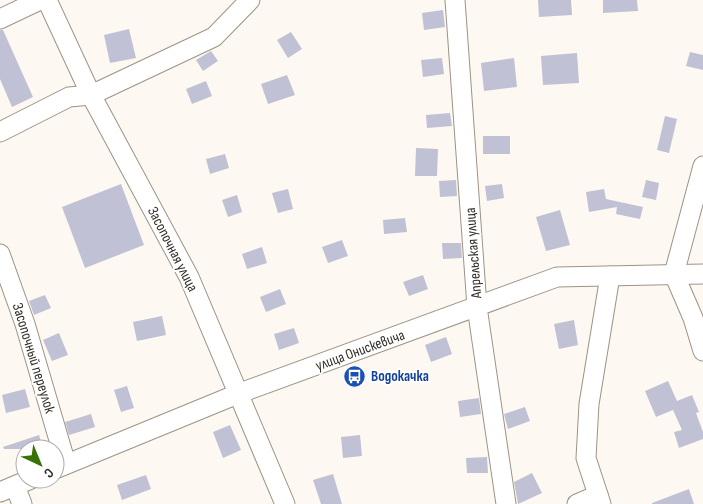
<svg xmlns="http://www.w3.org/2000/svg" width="703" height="504" font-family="'Sofia Sans Condensed',sans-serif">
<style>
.building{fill:#c0c1d4}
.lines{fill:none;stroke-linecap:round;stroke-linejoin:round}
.minor-casing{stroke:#9d9383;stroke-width:21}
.minor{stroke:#fff;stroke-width:19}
.labels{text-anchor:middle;stroke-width:4;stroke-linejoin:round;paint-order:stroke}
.street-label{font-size:15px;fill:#312d27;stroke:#fff}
.transit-label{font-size:15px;font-weight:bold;fill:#164399;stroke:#fff;text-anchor:start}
</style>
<rect width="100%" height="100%" fill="#fdf9f2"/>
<g class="building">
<polygon points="538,0 571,0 572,15 539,17"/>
<polygon points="603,0 637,0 638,11 603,13"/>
<polygon points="443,10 445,27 424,30 422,13"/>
<polygon points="129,29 136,58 110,63 104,35"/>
<polygon points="0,30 3,30 33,97 12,107 0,79"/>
<polygon points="291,32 302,49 288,58 277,40"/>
<polygon points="211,51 218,61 203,71 196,60"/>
<polygon points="690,52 703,55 703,70 686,66"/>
<polygon points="577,53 579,83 543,85 541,56"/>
<polygon points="442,58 444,74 423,77 421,60"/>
<polygon points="514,58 517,87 484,91 481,63"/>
<polygon points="287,75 295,95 268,104 261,84"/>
<polygon points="206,81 212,96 192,104 186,89"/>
<polygon points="450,113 452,126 427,128 426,115"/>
<polygon points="665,116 677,119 669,153 657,150"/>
<rect x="483" y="136" width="27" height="18"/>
<polygon points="416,148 438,149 437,176 415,176"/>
<polygon points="225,154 229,168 210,174 206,159"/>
<polygon points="456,180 457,196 440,197 439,181"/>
<polygon points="646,180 659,183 656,200 642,197"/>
<polygon points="121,184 144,245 85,268 62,207"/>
<polygon points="502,184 504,198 487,201 485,186"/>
<polygon points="288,189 293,209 278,213 272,193"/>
<polygon points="604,189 606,199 643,207 640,219 616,214 617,207 589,212 586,192"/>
<polygon points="237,195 242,212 228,217 222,200"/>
<polygon points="560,210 570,245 546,251 536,217"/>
<polygon points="405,218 407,232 384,234 383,220"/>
<polygon points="342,240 348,256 328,263 322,247"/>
<polygon points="442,243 461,243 462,258 443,259"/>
<polygon points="262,247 267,263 247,269 242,254"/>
<polygon points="423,275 428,289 409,296 403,282"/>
<polygon points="280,289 286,304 266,312 260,297"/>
<polygon points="45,295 51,308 34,315 29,301"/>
<polygon points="162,316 166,335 137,341 133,322"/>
<polygon points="574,320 578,345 559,349 554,324"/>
<polygon points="294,328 299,343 279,350 274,334"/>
<polygon points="59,333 68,355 52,361 43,340"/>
<polygon points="446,337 452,354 431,362 425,345"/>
<polygon points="668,381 677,401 692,395 699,412 696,413 703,432 703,439 679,448 674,432 682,430 673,410 656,417 645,391"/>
<polygon points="127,386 134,408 121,412 114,390"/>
<polygon points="25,389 30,407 6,413 2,395"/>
<polygon points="479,398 481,414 460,417 458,401"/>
<polygon points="525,407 530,421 508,429 504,414"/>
<polygon points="91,414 95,427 69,435 65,422"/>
<polygon points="230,425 241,450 223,458 213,432"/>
<polygon points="39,435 43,449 4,449 3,447"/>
<polygon points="360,435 362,456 343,458 341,437"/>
<polygon points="487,457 488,473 467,473 466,458"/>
<polygon points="532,473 542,493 518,504 514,482"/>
<polygon points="333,474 342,504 321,504 313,480"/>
<polygon points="146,475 151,489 122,500 117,485"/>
<polygon points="689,489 694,504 652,504 652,503"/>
</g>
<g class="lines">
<defs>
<g id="minor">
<polyline points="47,0 91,95 189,277 285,504"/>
<polyline points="455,0 477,307 506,504"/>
<polyline points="0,19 40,0"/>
<polyline points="0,132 69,97 91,95 214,37 250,0"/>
<polyline points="703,166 674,274 693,318 703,351"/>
<polyline points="0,254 25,324 66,464"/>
<polyline points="55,469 240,393 557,277 703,274"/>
<polyline points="15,486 22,504"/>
<polyline points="0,492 31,479"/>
<polyline points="577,504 598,495"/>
<polyline points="601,504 586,458 589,404 610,276"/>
</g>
</defs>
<use href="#minor" class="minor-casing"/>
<use href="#minor" class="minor"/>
</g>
<defs>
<symbol id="bus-disc" viewBox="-11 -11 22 22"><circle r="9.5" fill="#1a4fb4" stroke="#fff"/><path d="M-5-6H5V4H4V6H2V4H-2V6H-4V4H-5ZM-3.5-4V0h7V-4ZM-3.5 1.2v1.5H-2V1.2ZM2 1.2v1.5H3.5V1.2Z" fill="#fff"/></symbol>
</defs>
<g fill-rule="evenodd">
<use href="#bus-disc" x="342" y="364" width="25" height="25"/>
</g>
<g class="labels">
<g class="street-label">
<text transform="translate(173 249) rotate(63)" y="5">Засопочная улица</text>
<text transform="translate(473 253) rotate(-94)" y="5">Апрельская улица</text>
<text transform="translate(360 350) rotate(-20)" y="5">улица Онискевича</text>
<text transform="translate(34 358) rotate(73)" y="5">Засопочный переулок</text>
</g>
<g class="transit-label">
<text x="371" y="381">Водокачка</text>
</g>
</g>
<g transform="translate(40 464) rotate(136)"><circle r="24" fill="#ffffff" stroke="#adaba9"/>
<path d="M0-4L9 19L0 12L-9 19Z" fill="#397306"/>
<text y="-8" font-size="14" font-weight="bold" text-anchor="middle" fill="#312d27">С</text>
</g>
</svg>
